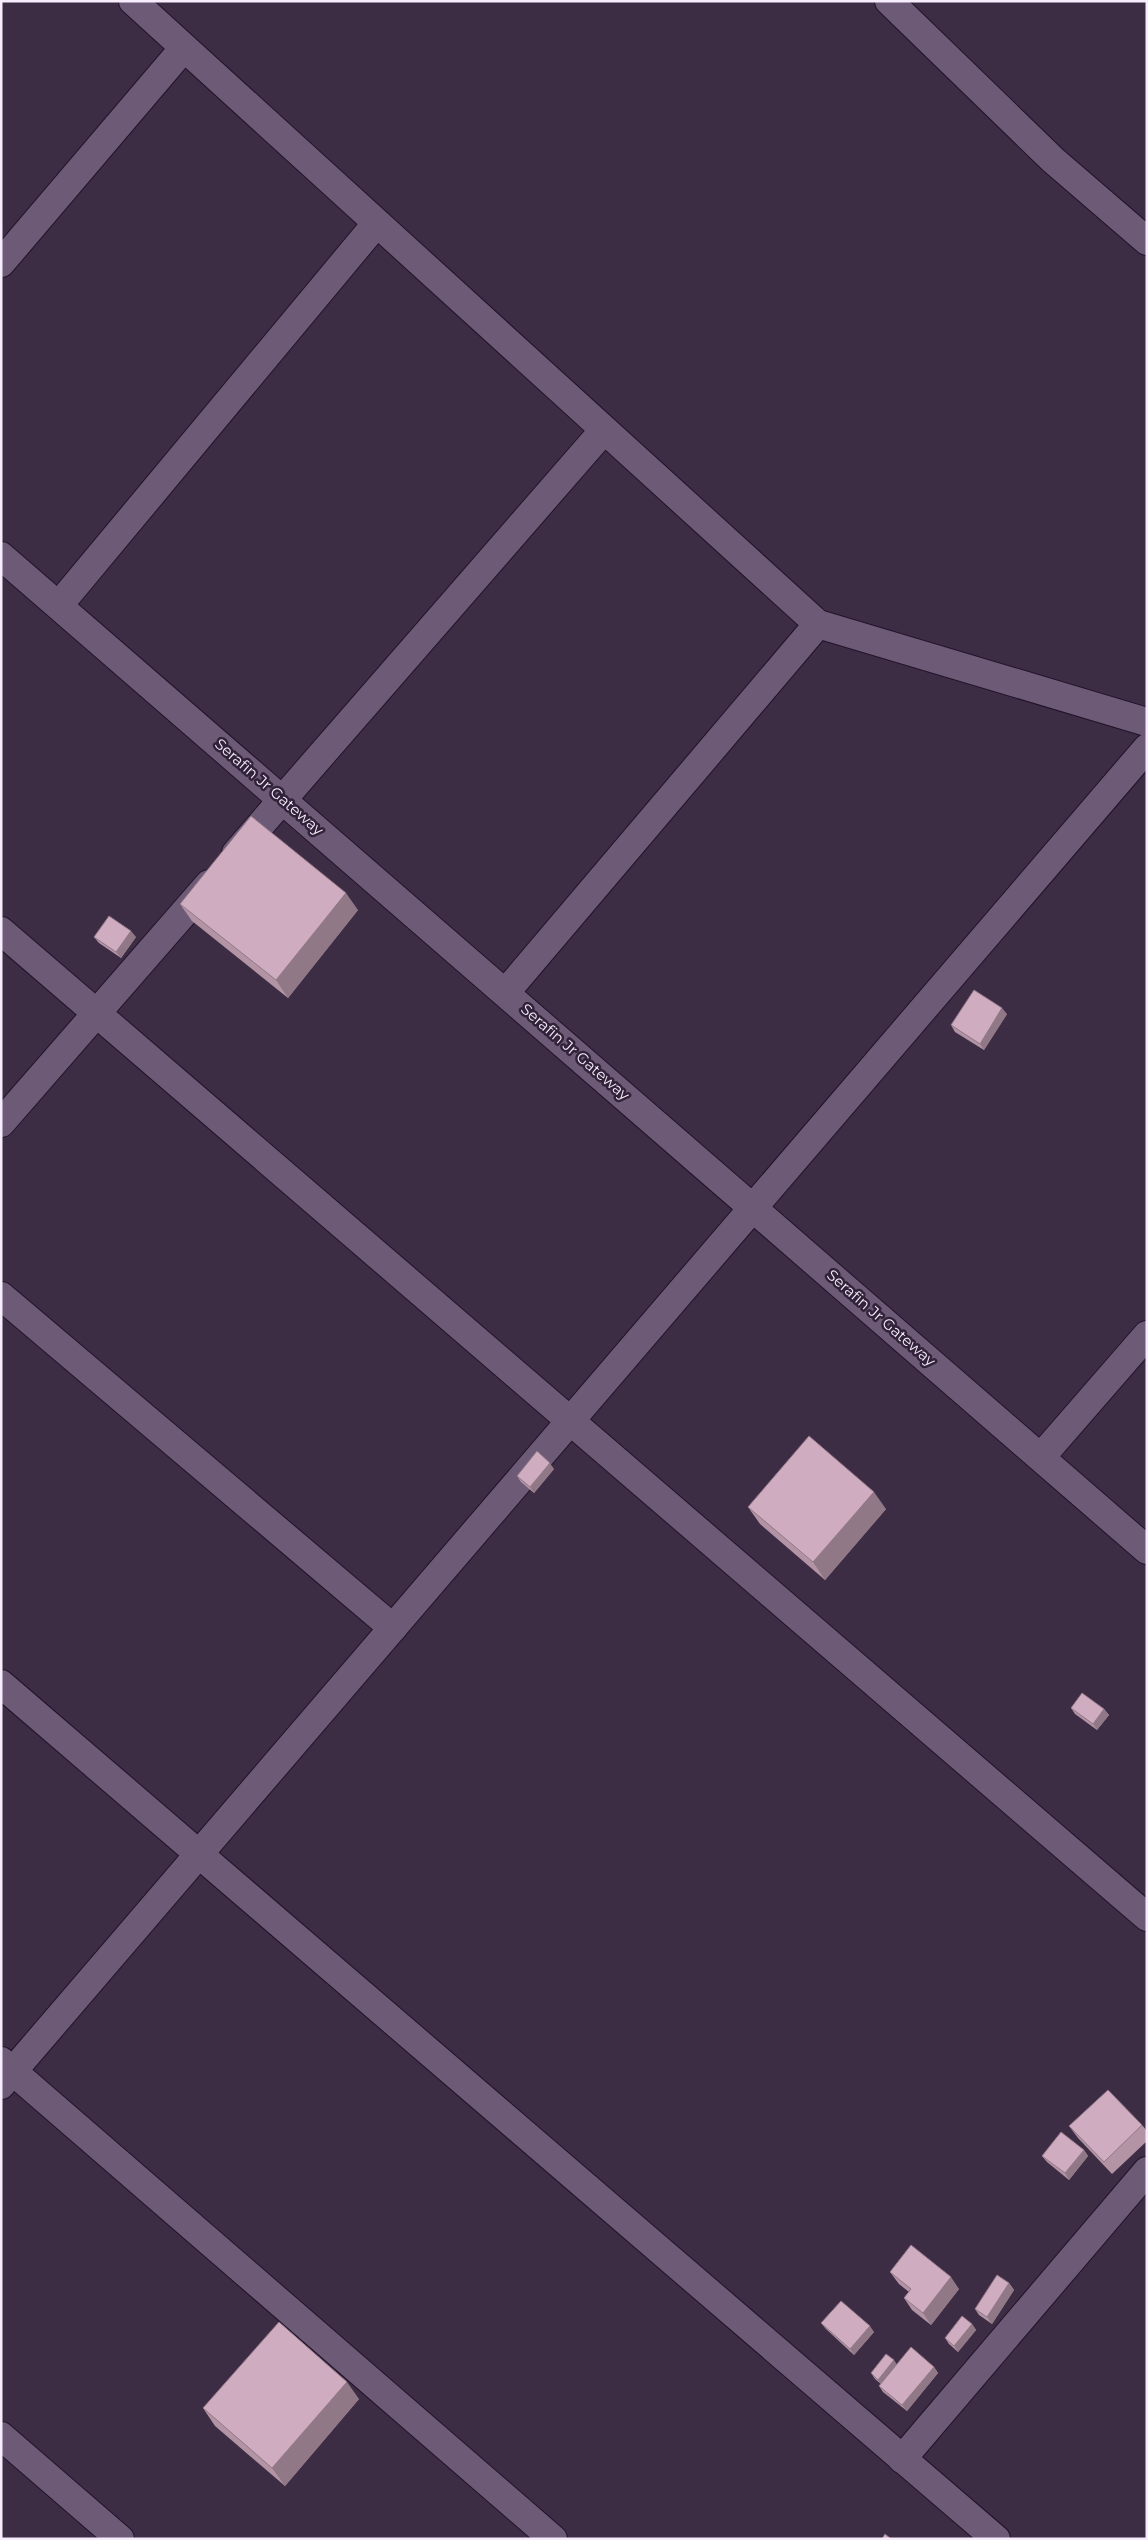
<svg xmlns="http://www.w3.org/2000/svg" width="1148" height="2540" font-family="Montserrat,sans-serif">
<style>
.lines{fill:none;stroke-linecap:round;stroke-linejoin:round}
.minor-casing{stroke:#22132a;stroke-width:30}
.minor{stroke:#6c5a76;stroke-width:28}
.wall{fill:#b294a5}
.shaded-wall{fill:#917886}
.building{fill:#cfacc0;stroke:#917886}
.labels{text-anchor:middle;stroke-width:5;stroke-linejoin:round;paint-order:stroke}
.street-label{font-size:15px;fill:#f7edfd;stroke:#312239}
</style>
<rect width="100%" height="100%" fill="#3c2c44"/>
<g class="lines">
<defs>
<g id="minor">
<polyline points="133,1 818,624 1147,722"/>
<polyline points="889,1 1053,160 1147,241"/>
<polyline points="1,263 183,49"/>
<polyline points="1,556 1147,1550"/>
<polyline points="59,605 376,224"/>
<polyline points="236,853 604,430"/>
<polyline points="1,931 1147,1917"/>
<polyline points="506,992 818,624"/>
<polyline points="1,1123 209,884"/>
<polyline points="1,1296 393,1628"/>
<polyline points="1041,1457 1147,1335"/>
<polyline points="1,1684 996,2539"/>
<polyline points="1,2061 553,2539"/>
<polyline points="1,2085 1147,748"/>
<polyline points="1,2436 120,2539"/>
<polyline points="902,2459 1147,2171"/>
</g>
</defs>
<use href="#minor" class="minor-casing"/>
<use href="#minor" class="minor"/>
</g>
<g class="wall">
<polygon points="180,904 358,910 288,998 192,921"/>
<polygon points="94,937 136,937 121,958 99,943"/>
<polygon points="1007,1014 984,1050 955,1032 951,1025"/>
<polygon points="554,1469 534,1493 521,1482 517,1476"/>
<polygon points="748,1507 886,1509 825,1580 760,1524"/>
<polygon points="1071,1708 1104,1709 1109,1715 1097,1730 1075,1714"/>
<polygon points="1142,2125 1147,2131 1147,2141 1112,2174 1078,2138 1069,2126"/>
<polygon points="1084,2150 1088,2156 1069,2180 1047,2162 1042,2156"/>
<polygon points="890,2272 959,2289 931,2325 912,2310 904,2298 909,2292 899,2284"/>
<polygon points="1009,2283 1014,2290 992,2324 979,2315 975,2309"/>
<polygon points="821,2323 874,2332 854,2355 826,2329"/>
<polygon points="972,2324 976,2330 958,2352 949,2344 945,2338"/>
<polygon points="897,2364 934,2367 938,2373 907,2411 883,2392 879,2386 881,2384 875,2379 871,2373"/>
<polygon points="359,2399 285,2486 215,2426 203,2408"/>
</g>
<g class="shaded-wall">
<polygon points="346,893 358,910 288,998 276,980"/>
<polygon points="131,931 136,937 121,958 116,952"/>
<polygon points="1002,1008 1007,1014 984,1050 980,1044"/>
<polygon points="550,1463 554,1469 534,1493 530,1487"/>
<polygon points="874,1492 886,1509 825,1580 813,1562"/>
<polygon points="1104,1709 1109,1715 1097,1730 1093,1724"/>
<polygon points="1084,2150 1088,2156 1069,2180 1065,2173"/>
<polygon points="951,2277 959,2289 931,2325 923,2313"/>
<polygon points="1009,2283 1014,2290 992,2324 987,2317"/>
<polygon points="972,2324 976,2330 958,2352 954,2346"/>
<polygon points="870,2326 874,2332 854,2355 850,2349"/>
<polygon points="894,2360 898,2366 882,2386 878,2380"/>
<polygon points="934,2367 938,2373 907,2411 902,2405"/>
<polygon points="347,2382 359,2399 285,2486 272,2468"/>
</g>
<g class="building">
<polygon points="251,816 346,893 276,980 180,904"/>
<polygon points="109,916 131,931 116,952 94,937"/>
<polygon points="974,990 1002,1008 980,1044 951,1025"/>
<polygon points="809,1436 874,1492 813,1562 748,1507"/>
<polygon points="537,1451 550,1463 530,1487 517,1476"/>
<polygon points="1082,1693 1104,1709 1093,1724 1071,1708"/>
<polygon points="1108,2090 1142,2125 1104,2162 1069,2126"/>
<polygon points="1061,2132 1084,2150 1065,2173 1042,2156"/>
<polygon points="911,2245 951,2277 923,2313 904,2298 911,2289 890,2272"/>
<polygon points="997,2275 1009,2283 987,2317 975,2309"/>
<polygon points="841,2301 870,2326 850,2349 821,2323"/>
<polygon points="962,2316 972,2324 954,2346 945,2338"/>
<polygon points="279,2322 347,2382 272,2468 203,2408"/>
<polygon points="911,2347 934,2367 902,2405 879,2386"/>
<polygon points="886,2354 894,2360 878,2380 871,2373"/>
<polygon points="885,2534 891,2539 882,2539"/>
</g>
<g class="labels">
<g class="street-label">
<text transform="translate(269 787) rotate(41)" y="5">Serafin Jr Gateway</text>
<text transform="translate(575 1052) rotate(41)" y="5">Serafin Jr Gateway</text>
<text transform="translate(881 1318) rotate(41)" y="5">Serafin Jr Gateway</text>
</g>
</g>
<rect width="1148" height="2540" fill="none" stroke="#f7edfd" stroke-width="5"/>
</svg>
